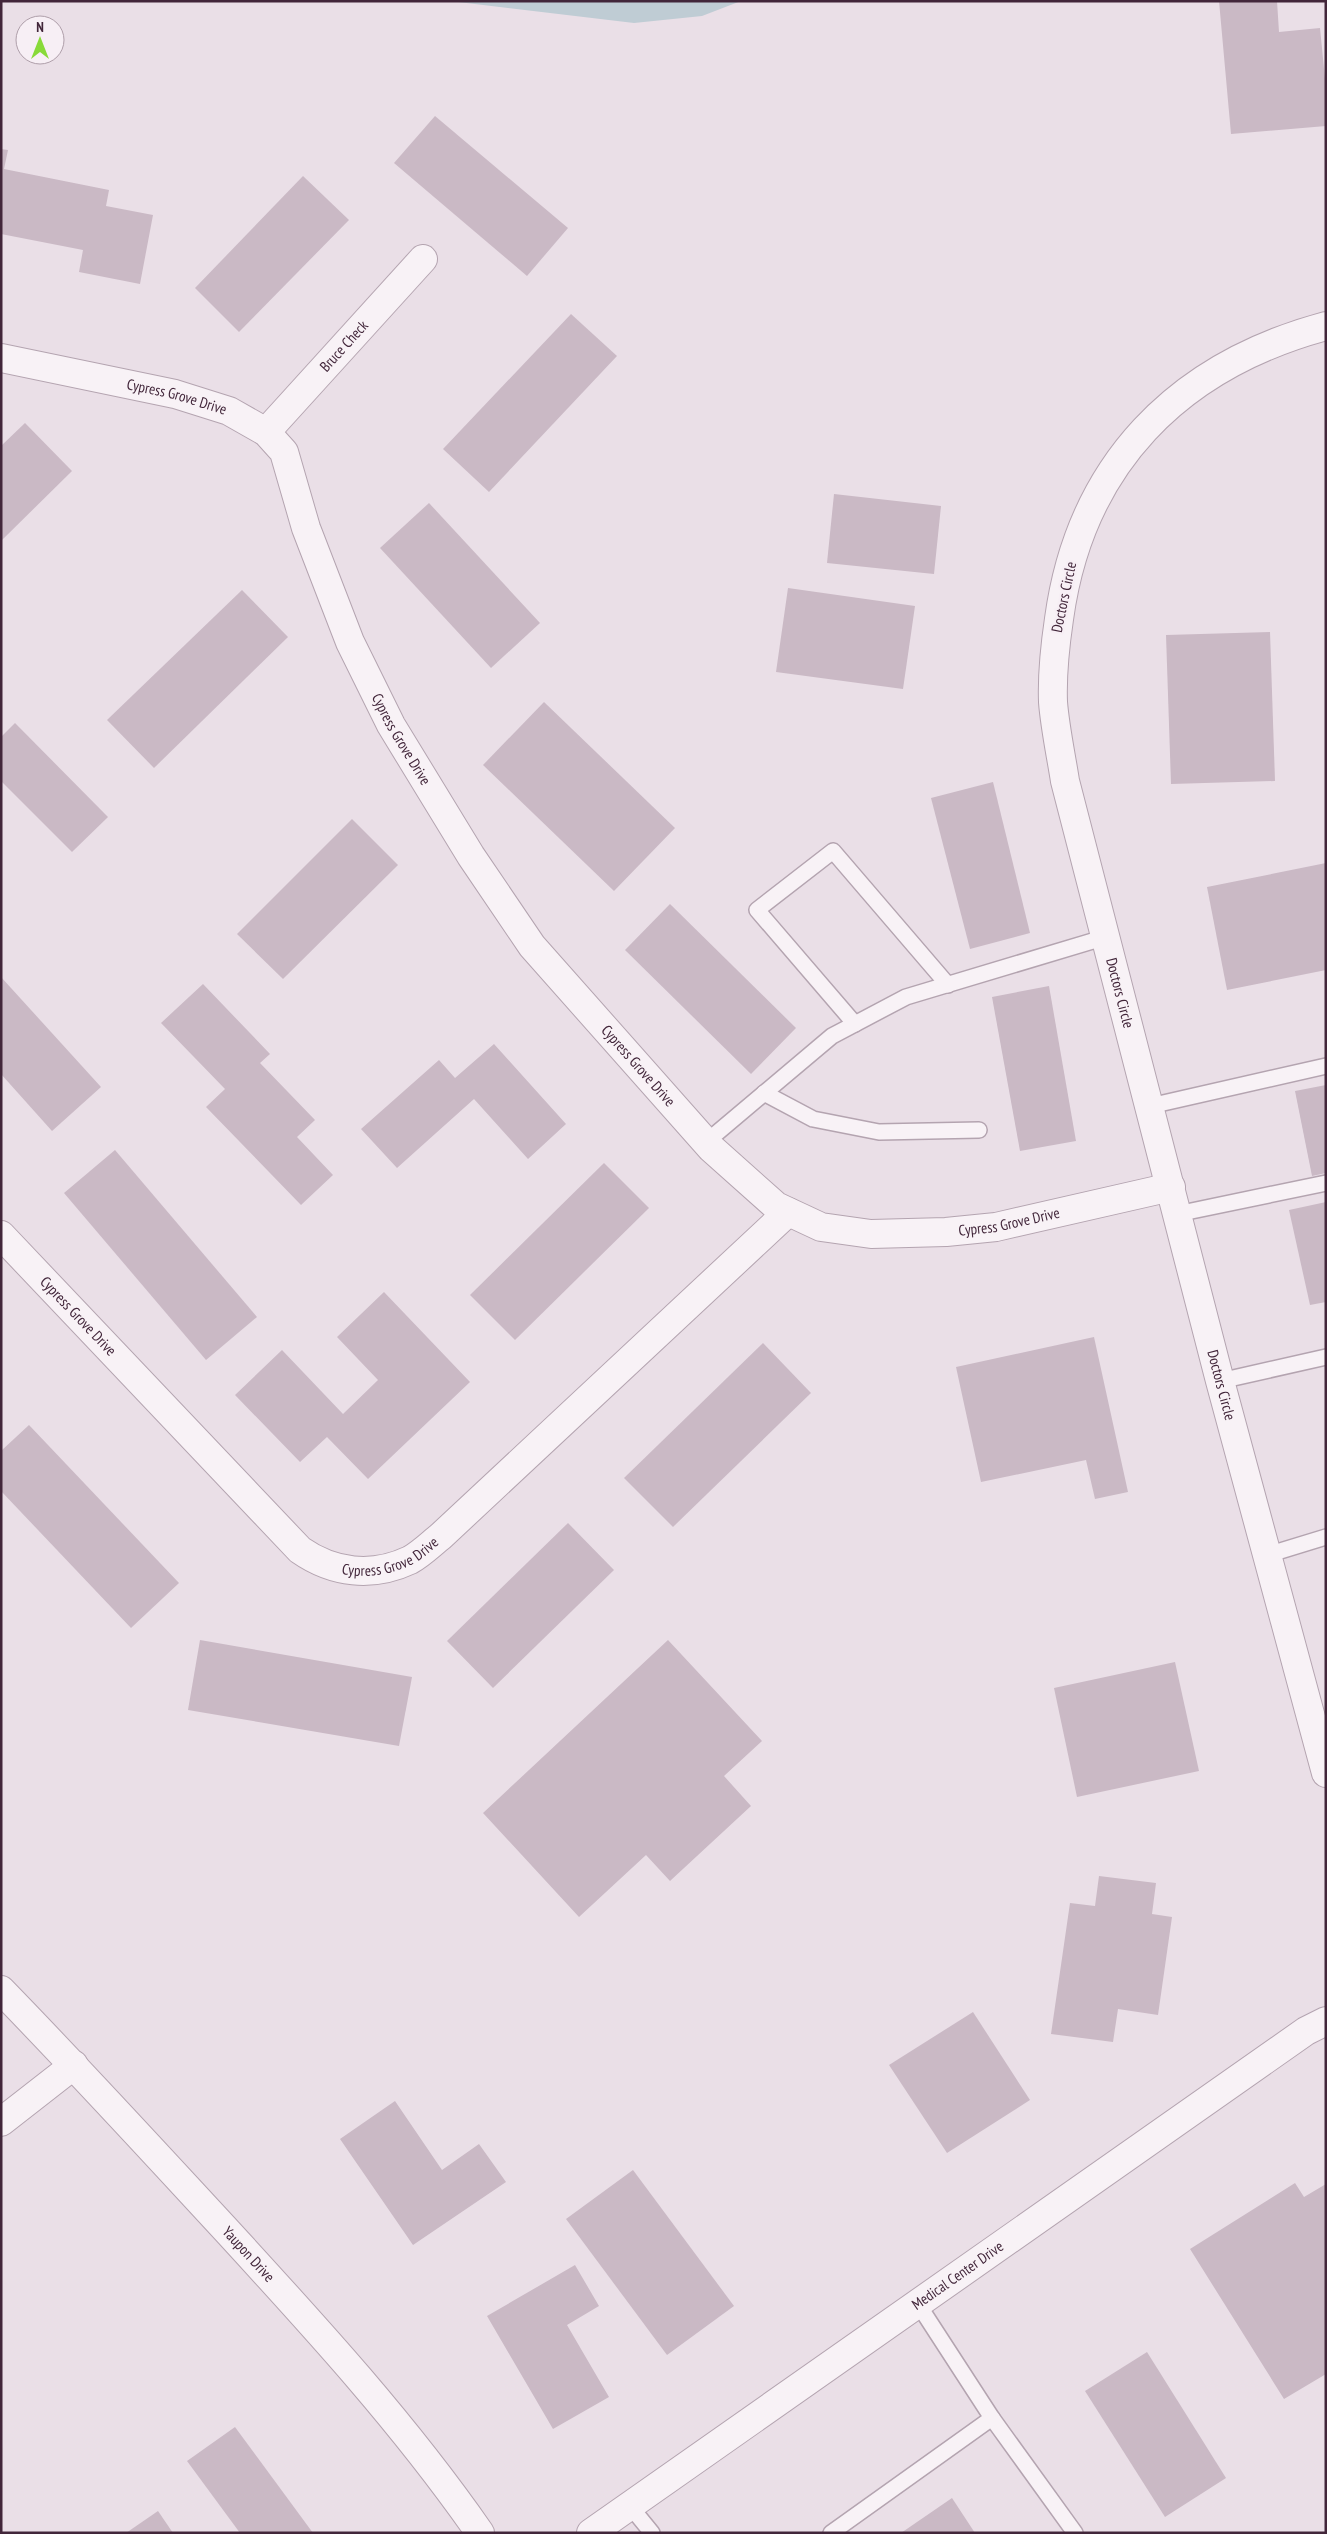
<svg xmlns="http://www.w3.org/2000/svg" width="1327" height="2534" font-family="'PT Sans Narrow',sans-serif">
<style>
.green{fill:#bfccd4}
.building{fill:#cab9c5}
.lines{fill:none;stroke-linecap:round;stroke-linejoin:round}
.service-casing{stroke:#b4a4b0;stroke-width:18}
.minor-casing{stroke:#b4a4b0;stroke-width:30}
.tertiary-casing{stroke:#b4a4b0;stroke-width:30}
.service{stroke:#f8f2f6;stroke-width:15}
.minor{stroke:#f8f2f6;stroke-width:28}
.tertiary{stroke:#f8f2f6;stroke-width:28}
.labels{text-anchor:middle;stroke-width:5;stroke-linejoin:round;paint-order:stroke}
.street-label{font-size:15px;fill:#42263a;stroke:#f7eff5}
</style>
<rect width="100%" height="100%" fill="#eadfe7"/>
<polygon class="green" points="450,1 741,1 702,16 634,23"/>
<g class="building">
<polygon points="1219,1 1277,1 1279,32 1320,28 1326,89 1326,126 1231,134"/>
<polygon points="435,116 568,228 527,276 394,163"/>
<polygon points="1,149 8,150 4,169 109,190 106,206 153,215 140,284 79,272 83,250 1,234"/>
<polygon points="303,176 349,220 239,332 195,288"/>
<polygon points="571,314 617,356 489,492 443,449"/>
<polygon points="25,423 72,471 1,541 1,446"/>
<polygon points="834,494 941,506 934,574 827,563"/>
<polygon points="429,503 540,623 491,668 380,548"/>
<polygon points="788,588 915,606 903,689 776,672"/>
<polygon points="242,590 288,637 154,768 107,720"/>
<polygon points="1270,632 1275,781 1171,784 1166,635"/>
<polygon points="544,702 675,828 614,891 483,765"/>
<polygon points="15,723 108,817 72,852 1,781 1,737"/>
<polygon points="993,782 1030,933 970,949 931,798"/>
<polygon points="352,819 398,865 283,979 237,934"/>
<polygon points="1326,863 1326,970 1227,990 1207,887"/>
<polygon points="670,904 796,1028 751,1074 625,950"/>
<polygon points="1,977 101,1087 52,1131 1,1074"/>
<polygon points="203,984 270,1054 260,1063 315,1120 297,1137 333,1175 301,1205 206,1107 225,1089 161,1023"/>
<polygon points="1049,986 1076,1141 1020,1151 992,997"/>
<polygon points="494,1044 566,1124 528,1159 474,1099 397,1168 361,1129 439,1060 455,1078"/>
<polygon points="1326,1085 1326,1173 1312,1176 1295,1091"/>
<polygon points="115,1150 257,1317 206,1360 64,1193"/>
<polygon points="604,1163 649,1208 515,1340 470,1295"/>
<polygon points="1326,1202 1326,1302 1310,1305 1289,1210"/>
<polygon points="384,1292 470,1382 368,1479 327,1437 300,1462 235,1395 282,1350 343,1414 378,1380 337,1337"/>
<polygon points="1094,1337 1128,1492 1095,1499 1086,1460 981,1482 956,1367"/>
<polygon points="763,1343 811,1393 673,1527 624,1478"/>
<polygon points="29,1425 179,1583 131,1628 1,1491 1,1451"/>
<polygon points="568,1523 614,1570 493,1688 447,1641"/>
<polygon points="200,1640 412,1677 399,1746 188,1710"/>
<polygon points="668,1640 762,1741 724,1776 751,1806 670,1881 646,1855 579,1917 483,1813"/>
<polygon points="1175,1662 1199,1771 1077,1797 1054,1688"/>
<polygon points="1099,1876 1156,1883 1152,1914 1172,1917 1158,2015 1118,2009 1113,2042 1051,2034 1070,1903 1095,1906"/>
<polygon points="973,2012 1030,2100 947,2153 889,2065"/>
<polygon points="395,2101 442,2170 479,2144 506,2182 413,2245 340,2139"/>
<polygon points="633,2170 734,2306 667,2355 566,2219"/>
<polygon points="1295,2183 1304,2197 1326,2184 1326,2374 1284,2399 1190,2249"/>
<polygon points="575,2265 599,2306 567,2325 609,2397 553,2429 487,2316"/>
<polygon points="1147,2352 1226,2478 1165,2517 1085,2391"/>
<polygon points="235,2427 313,2533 240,2533 187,2461"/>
<polygon points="952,2498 975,2533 901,2533"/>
<polygon points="158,2511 173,2533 126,2533"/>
</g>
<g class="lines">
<defs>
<g id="service">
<polyline points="855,1024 757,910 833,851 948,985"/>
<polyline points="764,1093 813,1119 879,1132 979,1130"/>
<polyline points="1150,1106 1326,1066"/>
<polyline points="705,1143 832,1036 906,997 1106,937"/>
<polyline points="1177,1214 1326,1183"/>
<polyline points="1220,1381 1326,1357"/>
<polyline points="1267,1555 1326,1537"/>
<polyline points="992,2418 1075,2533"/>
<polyline points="630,2506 652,2533"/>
<polyline points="831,2533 992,2418 918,2304"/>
</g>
<g id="minor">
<path id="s1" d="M1 358 175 394 229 411 266 432 284 452 306 528 350 642 391 725 471 856 532 946 711 1148 776 1206 821 1227 871 1234 946 1232 996 1227 1171 1187"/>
<path id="s2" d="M266 432 423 259"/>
<path id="s3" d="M1 1235 300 1550C333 1573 372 1578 410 1560 421 1554 431 1544 441 1536L788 1212"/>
<path id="s4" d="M1 1990C78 2069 153 2151 228 2232 317 2329 405 2425 480 2533"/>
<polyline points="1,2122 74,2065"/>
</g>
<g id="tertiary">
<path id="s5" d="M1326 326C1177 366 1080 465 1059 619 1055 646 1052 675 1053 702 1055 728 1061 755 1065 781L1220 1381 1326 1773"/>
<path id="s6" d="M591 2533 1306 2031 1326 2021"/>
</g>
</defs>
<use href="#service" class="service-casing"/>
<use href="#minor" class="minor-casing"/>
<use href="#tertiary" class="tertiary-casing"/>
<use href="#service" class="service"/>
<use href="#minor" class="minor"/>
<use href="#tertiary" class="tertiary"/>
</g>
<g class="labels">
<g class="street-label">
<text dy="5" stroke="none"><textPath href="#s2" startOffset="116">Bruce Check</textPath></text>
<text dy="5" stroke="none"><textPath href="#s1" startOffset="180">Cypress Grove Drive</textPath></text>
<text transform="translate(1064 597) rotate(-78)" y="5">Doctors Circle</text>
<text dy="5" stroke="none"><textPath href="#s1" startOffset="615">Cypress Grove Drive</textPath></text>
<text dy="5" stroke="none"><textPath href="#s5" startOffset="805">Doctors Circle</textPath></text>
<text dy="5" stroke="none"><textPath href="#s1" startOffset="1020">Cypress Grove Drive</textPath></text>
<text dy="5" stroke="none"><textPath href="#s1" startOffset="1456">Cypress Grove Drive</textPath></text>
<text dy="5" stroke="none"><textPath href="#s3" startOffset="112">Cypress Grove Drive</textPath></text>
<text dy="5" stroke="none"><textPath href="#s5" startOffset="1210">Doctors Circle</textPath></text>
<text dy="5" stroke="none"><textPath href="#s3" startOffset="532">Cypress Grove Drive</textPath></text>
<text dy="5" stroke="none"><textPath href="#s4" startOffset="362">Yaupon Drive</textPath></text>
<text dy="5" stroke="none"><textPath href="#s6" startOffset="448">Medical Center Drive</textPath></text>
</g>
</g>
<rect width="1327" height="2534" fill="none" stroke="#42263a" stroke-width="5"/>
<g transform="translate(40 40)"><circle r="24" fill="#f7eff5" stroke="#af9faa"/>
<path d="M0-4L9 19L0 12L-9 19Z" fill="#88da39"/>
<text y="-8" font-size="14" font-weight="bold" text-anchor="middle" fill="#42263a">N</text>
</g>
</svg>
